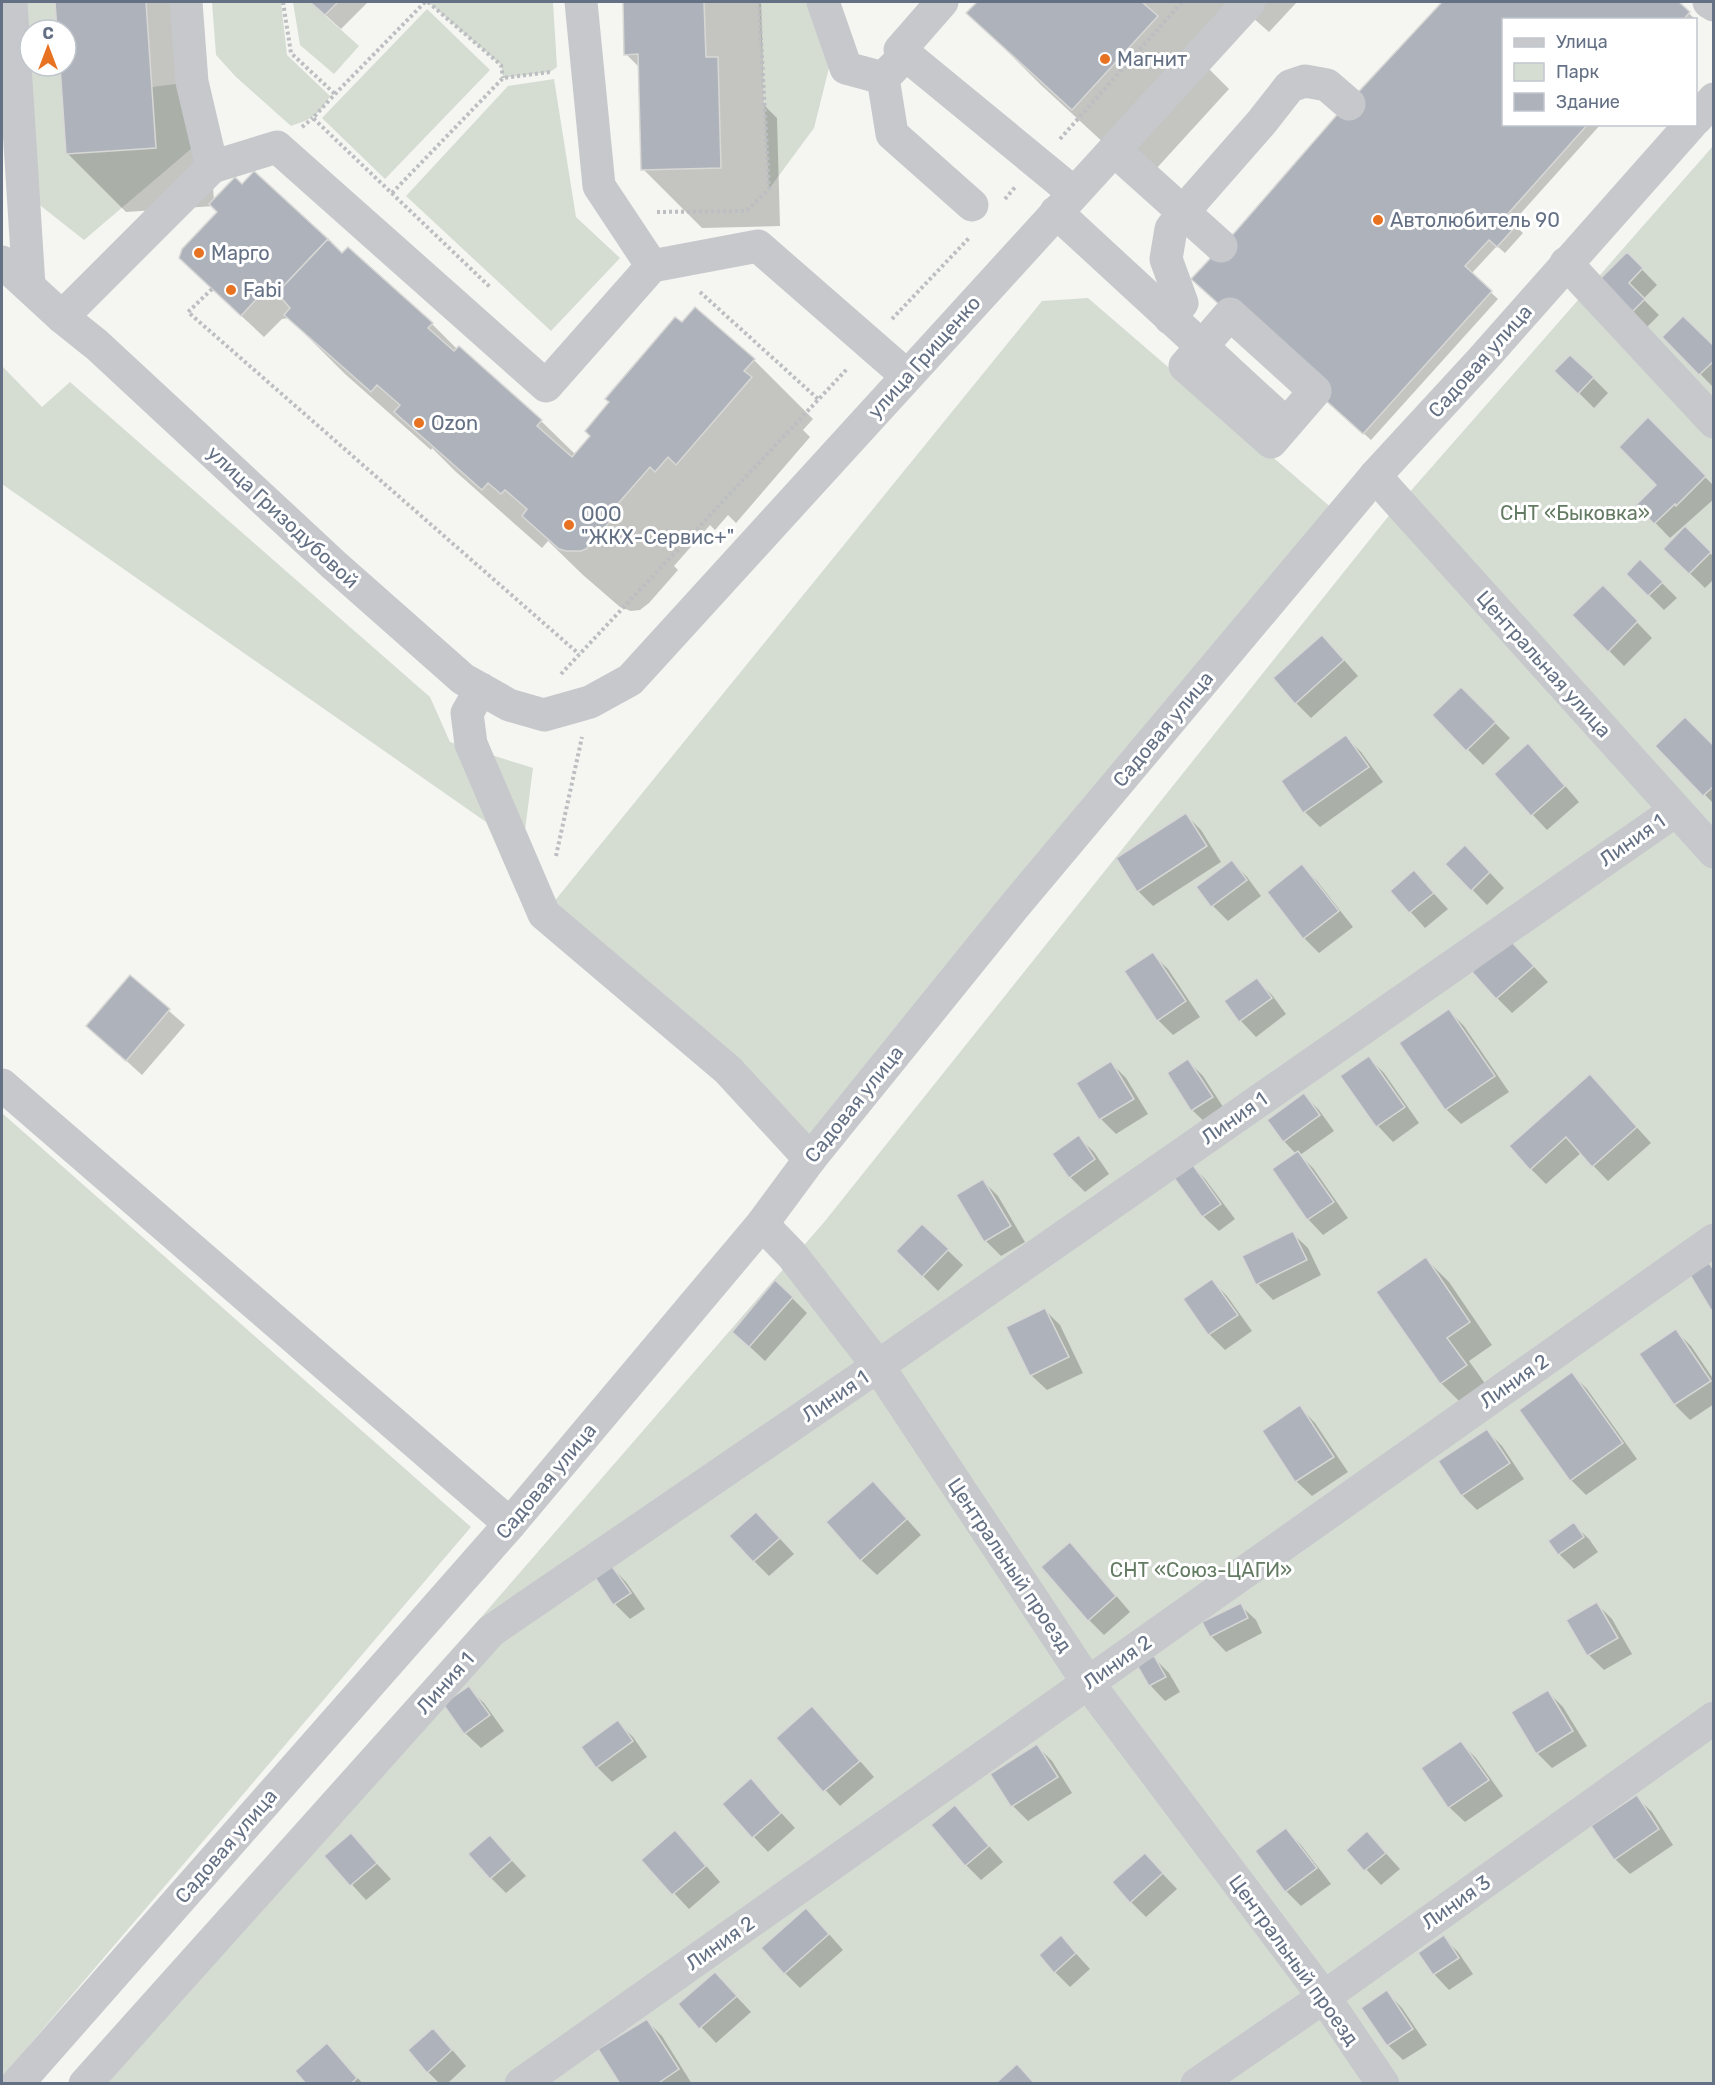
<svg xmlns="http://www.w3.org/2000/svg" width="1715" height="2085" font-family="Rubik,sans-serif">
	<rect width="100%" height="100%" fill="#f5f6f2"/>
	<g fill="#d5ddd3">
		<path d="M11,2H55L57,30H30V66H60L66,154L155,148L152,87L192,82L205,137L84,240L22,191Z"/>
		<path d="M212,2H281L287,55L330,96C319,116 311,119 291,126L236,77L216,55Z"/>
		<path d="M293,2H310L359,46L334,74L300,45Z"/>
		<path d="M428,2H553L557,67L550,72L503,78L501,65Z"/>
		<path d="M759,2H811L829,68L814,128L769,189Z"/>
		<path d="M427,9L490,70L385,179L322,118Z"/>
		<path d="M554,79L576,217L620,258L551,331L406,196L508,86Z"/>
		<path d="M1713,146V2083L76,2084L825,1221L1387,518Z"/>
		<path d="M1088,298L1341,516L820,1146L544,914L1042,301Z"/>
		<path d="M2,366L42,407L70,382L430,697L450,742L533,768L517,893L486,822L2,484Z"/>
		<path d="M2,1113L471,1527L2,2077Z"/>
	</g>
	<g fill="#0003">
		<path d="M57,2H200L214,201L342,256L432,324L457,349L541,421L576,455L754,360L813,419L803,430L810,437L736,523L728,515L715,530L710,525L674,566L678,570L649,603L640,610L631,611L620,607L583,575L548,541L542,548L455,471L432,448L431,450L345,374L289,318L282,319L264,337L204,281L219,212L214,206L126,212L67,153L61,66H66V30H59Z"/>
		<path d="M311,2H368L341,29Z"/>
		<path d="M625,2H761L764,105L777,118L780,226L702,228L643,169L640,68L626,54Z"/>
		<path d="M979,2H1297L1269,32L1235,2L1190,50L1229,89L1145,181L1041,85L969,13Z"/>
		<path d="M1444,2H1677L1696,20H1504V124H1601L1512,223L1523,233L1505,253L1497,246L1471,274L1498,299L1371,440L1200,286L1350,105Z"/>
		<path d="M1627,254L1657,285L1643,299L1659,315L1642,332L1595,286Z"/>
		<path d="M1664,337L1714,348V388Z"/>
		<path d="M1593,378L1608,393L1594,408L1572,386Z"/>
		<path d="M1648,420L1714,486V499L1670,538L1638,505L1658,485Z"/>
		<path d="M1685,529L1714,557V579L1705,588L1665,549Z"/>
		<path d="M1640,561L1677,598L1664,610L1628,574Z"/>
		<path d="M1603,587L1652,638L1624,666L1574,615Z"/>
		<path d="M1337,652L1358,676L1311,718L1296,703Z"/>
		<path d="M1461,689L1510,738L1483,765L1434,715Z"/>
		<path d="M1346,737L1361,752L1383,782L1320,827L1305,812Z"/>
		<path d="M1657,746L1714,747V804Z"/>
		<path d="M1543,760L1579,802L1547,830L1532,814Z"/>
		<path d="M1186,815L1201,830L1221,862L1153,906L1138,891Z"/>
		<path d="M1232,862L1247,877L1261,896L1228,921L1213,906Z"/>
		<path d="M1480,862L1504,888L1487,905L1448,864Z"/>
		<path d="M1302,866L1317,881L1353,927L1319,953L1304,938Z"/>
		<path d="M1414,872L1448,909L1425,928L1392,891Z"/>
		<path d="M1152,954L1168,969L1200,1017L1173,1035L1158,1020Z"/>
		<path d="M1524,956L1548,982L1512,1013L1497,998Z"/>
		<path d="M130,977L185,1025L142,1075L88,1026Z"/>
		<path d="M1257,980L1272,995L1286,1014L1256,1037L1241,1021L1226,1002Z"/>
		<path d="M1449,1011L1464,1026L1509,1092L1461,1124L1446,1109Z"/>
		<path d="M1369,1058L1384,1073L1419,1123L1393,1142L1378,1126L1342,1077Z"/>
		<path d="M1188,1061L1203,1076L1227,1113L1208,1125L1192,1110Z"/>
		<path d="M1111,1063L1126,1078L1148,1114L1116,1134L1101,1119Z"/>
		<path d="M1590,1076L1651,1143L1608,1181L1581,1153L1546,1184L1531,1169Z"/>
		<path d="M1304,1095L1319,1110L1334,1131L1300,1155L1313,1168L1348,1218L1323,1235L1308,1219L1274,1169L1296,1154L1284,1141Z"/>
		<path d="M1078,1137L1094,1152L1109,1174L1085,1192L1070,1177Z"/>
		<path d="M1190,1163L1205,1179L1235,1219L1219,1231L1203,1216L1174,1175Z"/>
		<path d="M983,1181L998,1196L1025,1242L1001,1256L986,1241L958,1195Z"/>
		<path d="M922,1226L963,1265L938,1291L898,1251Z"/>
		<path d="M1292,1233L1308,1248L1321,1275L1273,1300L1258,1284L1244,1257Z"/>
		<path d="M1426,1259L1449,1282L1492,1345L1469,1361L1489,1389L1464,1406L1441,1383Z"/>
		<path d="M1212,1281L1227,1296L1252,1331L1225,1350L1209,1334L1185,1300Z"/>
		<path d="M792,1298L807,1313L765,1361L734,1332Z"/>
		<path d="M1045,1310L1060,1325L1083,1373L1047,1390L1031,1375Z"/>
		<path d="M1676,1331L1691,1346L1714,1380V1404L1690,1420L1675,1405L1641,1355Z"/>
		<path d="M1572,1374L1587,1389L1637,1459L1586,1495L1571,1480Z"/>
		<path d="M1300,1407L1315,1423L1348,1472L1312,1496L1296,1481L1264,1431Z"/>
		<path d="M1487,1431L1502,1446L1524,1479L1477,1510L1462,1495Z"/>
		<path d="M888,1498L921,1535L877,1575L861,1560Z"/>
		<path d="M1573,1524L1589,1539L1598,1552L1574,1569L1559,1554Z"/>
		<path d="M771,1529L794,1554L769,1576L754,1561Z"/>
		<path d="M1085,1559L1130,1612L1104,1635L1089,1620Z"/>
		<path d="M611,1566L626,1582L645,1609L630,1619L615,1604Z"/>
		<path d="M1597,1604L1612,1619L1632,1654L1604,1670L1589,1655Z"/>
		<path d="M1240,1605L1256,1620L1262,1633L1226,1652L1211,1636L1204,1623Z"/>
		<path d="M1154,1658L1169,1673L1180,1692L1165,1701L1150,1685L1139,1666Z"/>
		<path d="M468,1688L484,1703L504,1731L481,1748L465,1733Z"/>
		<path d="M1548,1692L1563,1707L1587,1746L1552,1768L1537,1753Z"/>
		<path d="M617,1722L633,1737L647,1757L612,1782L597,1767Z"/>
		<path d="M827,1723L874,1777L840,1806L778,1738Z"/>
		<path d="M1461,1743L1476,1758L1503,1796L1465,1822L1449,1807Z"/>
		<path d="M1037,1746L1052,1761L1072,1793L1028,1821L1013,1806L992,1775Z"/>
		<path d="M751,1780L795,1828L768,1852L753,1836Z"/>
		<path d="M1636,1797L1652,1812L1673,1845L1630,1874L1615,1859Z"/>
		<path d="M955,1807L1003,1862L981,1880L966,1865Z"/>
		<path d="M1286,1830L1301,1845L1331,1884L1301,1906L1286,1891Z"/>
		<path d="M350,1835L391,1879L366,1900L326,1856Z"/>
		<path d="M490,1837L526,1876L506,1893L491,1878Z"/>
		<path d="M690,1847L720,1882L689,1909L643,1860Z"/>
		<path d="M1382,1849L1400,1869L1381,1885L1348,1850Z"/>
		<path d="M1145,1855L1177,1889L1146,1917L1131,1902Z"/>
		<path d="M821,1925L843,1950L800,1988L785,1973Z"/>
		<path d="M1061,1937L1090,1969L1070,1987L1055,1972Z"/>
		<path d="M1443,1937L1458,1952L1473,1974L1449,1990L1434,1974L1420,1953Z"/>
		<path d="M715,1974L751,2012L716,2043L680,2004Z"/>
		<path d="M1387,1992L1402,2008L1427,2045L1403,2060L1388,2045Z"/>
		<path d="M647,2021L662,2036L692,2084H622Z"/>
		<path d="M327,2045L342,2060L363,2084H308Z"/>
		<path d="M448,2045L466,2066L447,2084H440L428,2072Z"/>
	</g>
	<g fill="#aeb3bb" stroke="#d7d7d5" stroke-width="1.5">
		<path d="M55,2H146L156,148L66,154L60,66H66V30H57Z"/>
		<path d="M310,2H338L325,15Z"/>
		<path d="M623,2H704L706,57H718L721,168L641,170L638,54L624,55Z"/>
		<path d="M977,2H1142L1158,16L1072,110L966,13Z"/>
		<path d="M1442,2H1679L1690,12L1683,20H1504V124H1588L1506,216L1517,225L1497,247L1489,240L1465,266L1492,291L1363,434L1191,279L1236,231L1336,116Z"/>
		<path d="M254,171L328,239L277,293L259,296L241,316L179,258L182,249L217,212L209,204L235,177L242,184Z"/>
		<path d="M328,239L342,253L348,247L433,323L428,328L454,351L459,346L542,420L537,426L572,457L590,436L585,431L609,402L605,399L675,317L682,322L695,307L755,359L744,371L752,377L676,465L668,457L655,472L650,467L616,506L620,510L586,549L581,551H566L559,549L522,516L527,509L505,490L501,494L488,483L482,490L394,412L400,405L377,385L371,392L284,315L290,308L277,293Z"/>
		<path d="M1627,252L1643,268L1629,283L1645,299L1626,318L1593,286Z"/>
		<path d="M1683,316L1714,346V361L1699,375L1662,337Z"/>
		<path d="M1570,355L1594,377L1578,394L1554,371Z"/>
		<path d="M1648,417L1706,476L1676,506L1675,504L1654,524L1636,505L1656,485L1619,447Z"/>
		<path d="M1685,526L1711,552L1689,574L1663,549Z"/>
		<path d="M1640,559L1663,582L1648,596L1626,574Z"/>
		<path d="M1603,585L1638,621L1608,652L1572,615Z"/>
		<path d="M1322,635L1344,660L1295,704L1273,678Z"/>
		<path d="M1461,687L1496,722L1466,751L1432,715Z"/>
		<path d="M1685,717L1714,746V786L1703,796L1655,746Z"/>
		<path d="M1346,735L1369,767L1303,813L1281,781Z"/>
		<path d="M1528,743L1565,786L1531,816L1494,774Z"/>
		<path d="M1186,813L1207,846L1137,892L1116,858Z"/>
		<path d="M1465,845L1490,872L1471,891L1445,864Z"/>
		<path d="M1232,860L1247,880L1211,907L1196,887Z"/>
		<path d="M1302,864L1339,911L1303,939L1267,892Z"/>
		<path d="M1414,870L1434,893L1409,913L1390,891Z"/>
		<path d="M1509,939L1534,966L1496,999L1472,972Z"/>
		<path d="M1153,952L1186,1001L1157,1021L1124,971Z"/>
		<path d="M130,975L170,1009L126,1061L86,1026Z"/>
		<path d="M1257,978L1272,998L1239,1022L1224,1001Z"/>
		<path d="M1449,1009L1495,1076L1445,1110L1399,1043Z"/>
		<path d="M1369,1056L1405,1107L1376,1127L1340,1076Z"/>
		<path d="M1188,1059L1213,1097L1191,1111L1167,1073Z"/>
		<path d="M1111,1061L1134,1099L1099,1120L1076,1083Z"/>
		<path d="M1590,1074L1637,1127L1592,1167L1566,1137L1530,1170L1509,1146Z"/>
		<path d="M1304,1093L1320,1115L1283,1142L1267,1120Z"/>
		<path d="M1079,1135L1095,1159L1069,1178L1052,1154Z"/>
		<path d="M1298,1151L1334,1202L1307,1220L1272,1169Z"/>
		<path d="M1190,1161L1221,1204L1202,1217L1172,1175Z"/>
		<path d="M983,1179L1011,1226L984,1242L956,1195Z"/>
		<path d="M922,1224L949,1249L922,1277L896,1251Z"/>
		<path d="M1293,1231L1307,1260L1256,1285L1242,1256Z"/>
		<path d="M1426,1257L1470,1322L1447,1338L1467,1365L1440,1384L1376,1292Z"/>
		<path d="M1709,1263L1714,1270V1309L1711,1310L1690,1275Z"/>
		<path d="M1212,1279L1238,1315L1208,1335L1183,1299Z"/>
		<path d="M775,1280L793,1297L749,1347L732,1332Z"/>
		<path d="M1045,1308L1069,1357L1030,1376L1006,1327Z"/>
		<path d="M1676,1329L1711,1381L1674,1405L1639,1354Z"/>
		<path d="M1572,1372L1623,1443L1570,1481L1519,1410Z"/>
		<path d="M1300,1405L1334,1457L1295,1482L1262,1431Z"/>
		<path d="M1487,1429L1510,1463L1461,1496L1438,1461Z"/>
		<path d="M873,1481L907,1519L860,1561L826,1522Z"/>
		<path d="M756,1512L780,1538L753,1562L729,1536Z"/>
		<path d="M1574,1522L1584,1537L1558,1555L1548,1541Z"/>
		<path d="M1070,1542L1116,1596L1088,1621L1041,1567Z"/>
		<path d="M611,1565L631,1593L613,1605L594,1576Z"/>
		<path d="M1597,1602L1618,1638L1587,1656L1566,1620Z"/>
		<path d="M1241,1603L1248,1618L1210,1637L1202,1622Z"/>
		<path d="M1154,1656L1166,1677L1149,1686L1137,1665Z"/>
		<path d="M469,1686L490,1715L464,1734L443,1704Z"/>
		<path d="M1548,1690L1573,1731L1536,1754L1511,1712Z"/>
		<path d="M812,1706L860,1761L823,1792L776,1738Z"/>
		<path d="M618,1720L633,1741L596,1768L581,1747Z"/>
		<path d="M1461,1741L1489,1780L1448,1808L1421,1768Z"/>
		<path d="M1037,1744L1058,1777L1011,1807L990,1774Z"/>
		<path d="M751,1778L781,1813L752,1838L722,1804Z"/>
		<path d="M1637,1795L1659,1829L1614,1860L1591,1826Z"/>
		<path d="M955,1805L989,1846L965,1866L931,1825Z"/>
		<path d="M1286,1828L1317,1868L1285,1892L1255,1851Z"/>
		<path d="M675,1830L706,1866L672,1895L641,1860Z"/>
		<path d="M1367,1831L1386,1853L1364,1871L1346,1850Z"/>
		<path d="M351,1833L377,1863L350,1886L324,1856Z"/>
		<path d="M490,1835L512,1860L490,1879L468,1854Z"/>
		<path d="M1145,1853L1163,1873L1130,1903L1112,1882Z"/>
		<path d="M806,1908L829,1934L784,1974L761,1948Z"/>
		<path d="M1061,1935L1076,1953L1054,1973L1039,1955Z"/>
		<path d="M1444,1935L1459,1958L1433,1975L1418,1953Z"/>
		<path d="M715,1972L737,1996L699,2029L678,2004Z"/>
		<path d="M1387,1990L1413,2029L1387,2046L1361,2008Z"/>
		<path d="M647,2019L679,2069L657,2084H620L598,2049Z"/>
		<path d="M433,2028L452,2050L427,2073L408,2050Z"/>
		<path d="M327,2043L357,2078L351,2084H306L295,2071Z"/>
		<path d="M1017,2064L1035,2084H995Z"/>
	</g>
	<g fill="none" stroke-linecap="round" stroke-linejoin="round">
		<g stroke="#bdbec1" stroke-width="4" stroke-dasharray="3 3" stroke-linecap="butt">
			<path d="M283,2L291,53L335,94"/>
			<path d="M425,2L335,94L313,118L491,288"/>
			<path d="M428,2L501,65L503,78"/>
			<path d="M302,127L313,118"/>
			<path d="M1060,139L1182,2"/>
			<path d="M392,193L503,78L550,72"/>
			<path d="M1005,199L1016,186"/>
			<path d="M657,212L746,211L769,189L759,2"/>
			<path d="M212,289L188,312L579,654"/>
			<path d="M700,292L818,399"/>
			<path d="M892,319L970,237"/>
			<path d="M561,674L847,369"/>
			<path d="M556,856L582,737"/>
		</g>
		<g stroke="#c6c8cc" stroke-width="33">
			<path d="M11,2L29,286"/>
			<path d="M581,2L599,186L652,266"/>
			<path d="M823,2L846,68L883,78L898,63"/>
			<path d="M942,2L900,50L1074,193"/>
			<path d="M1709,2L1714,5"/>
			<path d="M883,78L892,134L972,205"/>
			<path d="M1696,119L1714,99"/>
			<path d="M1114,150L1221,246"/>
			<path d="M212,167L277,147L546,386L652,266L758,246L907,376"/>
			<path d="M1056,212L1286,424"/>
			<path d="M2,262L62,317L97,345L334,565L463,679L509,705L544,715L590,702L630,680L1249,2"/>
			<path d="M1566,263L1714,422"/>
			<path d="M1230,314L1315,391L1271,442L1185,366Z"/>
			<path d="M62,317L212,167L192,82L186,2"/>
			<path d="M1170,318L1182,303L1166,259L1171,229L1196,197L1261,123L1290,86L1305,81L1327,85L1349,104"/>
			<path d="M1375,476L1714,852"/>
			<path d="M481,689L467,713L471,744L544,914L728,1070L810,1159"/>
			<path d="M2,1085L510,1524"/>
			<path d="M762,1224L792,1255L878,1366L1088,1683L1324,1997L1383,2084"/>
			<path d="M17,2084L510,1524L762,1224L810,1159L1012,909L1375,476L1481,361L1691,124"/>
			<path d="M85,2084L491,1631L878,1366L1675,811"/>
			<path d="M521,2084L1714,1240"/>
			<path d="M1197,2084L1324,1997L1714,1718"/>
		</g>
	</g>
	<g fill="#e77221" stroke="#fff" stroke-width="2">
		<circle cx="1105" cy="59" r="6"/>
		<circle cx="1378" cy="220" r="6"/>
		<circle cx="199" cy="253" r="6"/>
		<circle cx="231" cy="290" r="6"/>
		<circle cx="419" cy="423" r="6"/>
		<circle cx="569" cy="525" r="6"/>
	</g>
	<g text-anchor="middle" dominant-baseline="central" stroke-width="6" stroke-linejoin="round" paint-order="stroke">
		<g font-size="20" fill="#647084" stroke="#fff" text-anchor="start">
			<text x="1117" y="59">Магнит</text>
			<text x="1390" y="220">Автолюбитель 90</text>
			<text x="211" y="253">Марго</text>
			<text x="243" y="290">Fabi</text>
			<text x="431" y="423">Ozon</text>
			<text x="581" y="514">ООО<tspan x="581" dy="23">"ЖКХ-Сервис+"</tspan></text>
		</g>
		<g font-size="20" fill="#647084" stroke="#fff">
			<text transform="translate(924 357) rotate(-48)">улица Грищенко</text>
			<text transform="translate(1480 361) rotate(-48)">Садовая улица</text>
			<text transform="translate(283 517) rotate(43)">улица Гризодубовой</text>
			<text transform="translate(1544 664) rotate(48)">Центральная улица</text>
			<text transform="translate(1163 729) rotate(-50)">Садовая улица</text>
			<text transform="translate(1632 840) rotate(-35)">Линия 1</text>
			<text transform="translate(854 1104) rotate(-51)">Садовая улица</text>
			<text transform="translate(1234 1118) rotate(-35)">Линия 1</text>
			<text transform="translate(1514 1381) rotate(-35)">Линия 2</text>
			<text transform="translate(835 1396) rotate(-34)">Линия 1</text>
			<text transform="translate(546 1481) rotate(-50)">Садовая улица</text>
			<text transform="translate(1010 1565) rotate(56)">Центральный проезд</text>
			<text transform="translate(1117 1662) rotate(-35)">Линия 2</text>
			<text transform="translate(445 1683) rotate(-48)">Линия 1</text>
			<text transform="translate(226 1846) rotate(-49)">Садовая улица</text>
			<text transform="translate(1456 1902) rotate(-35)">Линия 3</text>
			<text transform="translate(720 1943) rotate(-35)">Линия 2</text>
			<text transform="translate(1294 1960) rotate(54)">Центральный проезд</text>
		</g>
		<g font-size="20" fill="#647b63" stroke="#fff">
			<text x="1575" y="513">СНТ «Быковка»</text>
			<text x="1201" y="1570">СНТ «Союз-ЦАГИ»</text>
		</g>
	</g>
	<rect width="1715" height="2085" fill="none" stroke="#647084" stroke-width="6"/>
	<rect x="1502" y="18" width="195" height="108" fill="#ffffff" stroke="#c1c6ce" stroke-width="1.5"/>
	<rect x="1514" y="38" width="30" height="9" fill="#c6c8cc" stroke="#c1c6ce" stroke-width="1.5"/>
	<text x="1556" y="48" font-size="18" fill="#647084">Улица</text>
	<rect x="1514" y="63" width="30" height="18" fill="#d5ddd3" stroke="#c1c6ce" stroke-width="1.5"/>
	<text x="1556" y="78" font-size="18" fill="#647084">Парк</text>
	<rect x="1514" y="93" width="30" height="18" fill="#aeb3bb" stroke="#c1c6ce" stroke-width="1.5"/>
	<text x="1556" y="108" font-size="18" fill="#647084">Здание</text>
	<g transform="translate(48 48)"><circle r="28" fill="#ffffff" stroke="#c1c6ce" stroke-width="1.5"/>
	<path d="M0-4.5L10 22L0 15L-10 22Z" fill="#e77221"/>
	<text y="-9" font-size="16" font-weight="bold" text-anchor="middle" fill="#647084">С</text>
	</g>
</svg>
